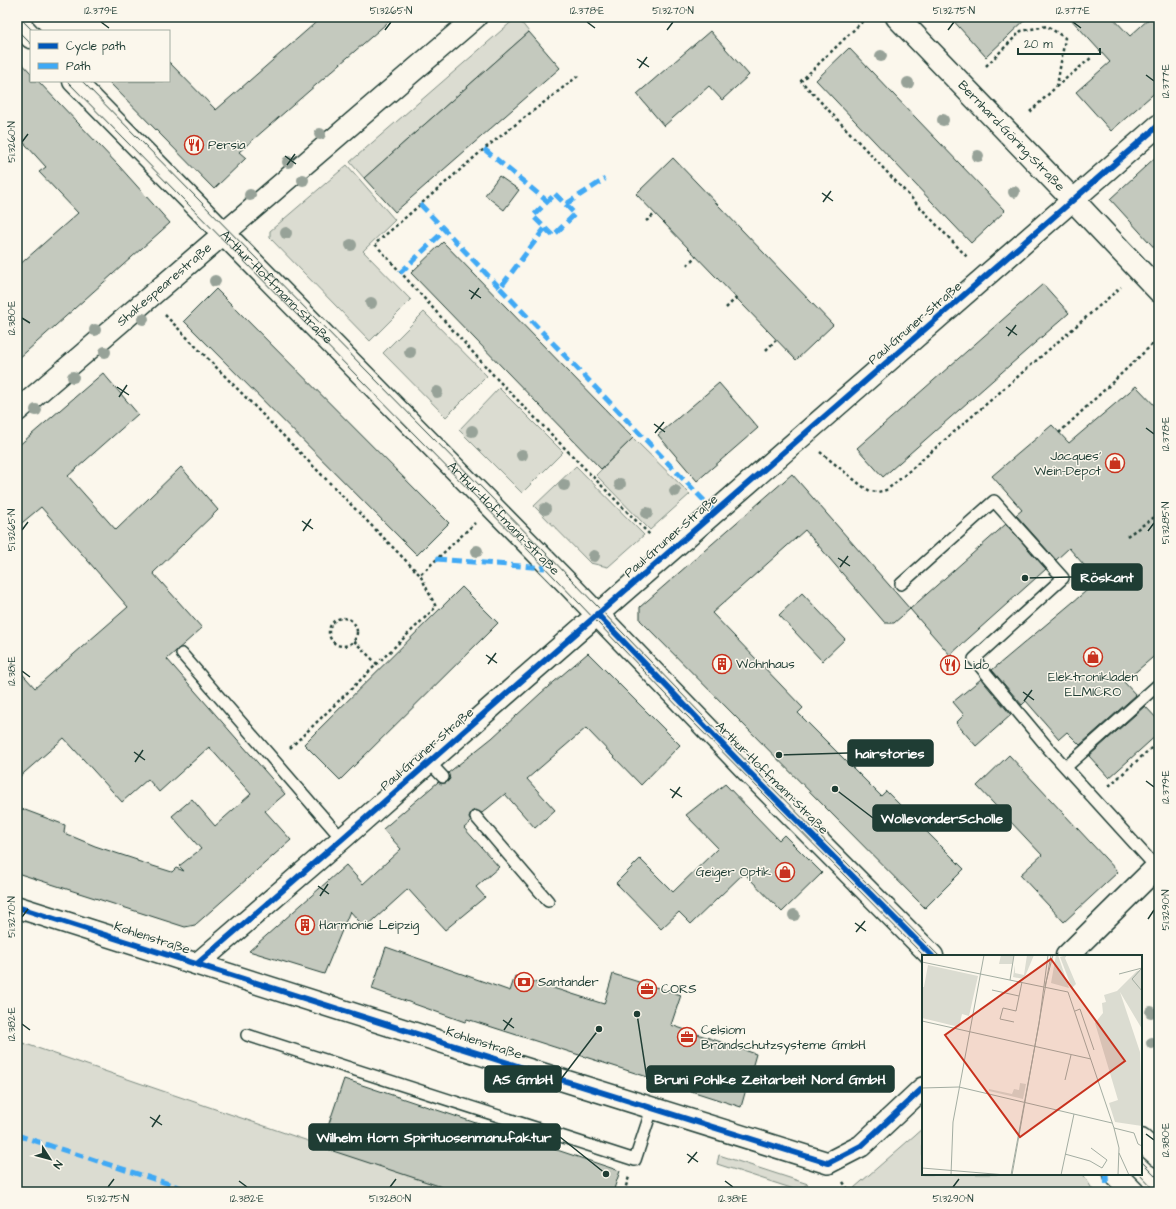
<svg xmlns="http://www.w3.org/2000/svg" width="1176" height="1209" font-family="'Architects Daughter',sans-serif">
	<rect width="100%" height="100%" fill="#fbf7ec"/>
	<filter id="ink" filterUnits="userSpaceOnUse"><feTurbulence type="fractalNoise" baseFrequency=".025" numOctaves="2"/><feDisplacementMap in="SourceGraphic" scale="8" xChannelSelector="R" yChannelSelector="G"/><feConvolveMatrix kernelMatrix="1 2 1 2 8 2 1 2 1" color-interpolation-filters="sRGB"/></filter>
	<g filter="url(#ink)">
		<g fill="#dbdcd1" stroke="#7d8c82">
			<path d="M517,17L529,32L364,178L350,162Z"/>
			<path d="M347,165L395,220L363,251L411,300L370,341L270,238V231Z"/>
			<path d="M424,312L487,376L446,417L383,353Z"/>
			<path d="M499,388L563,452L522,493L459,430Z"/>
			<path d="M633,438L690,494L650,530L596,475Z"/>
			<path d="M576,466L644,535L608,567L590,563L534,506Z"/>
			<path d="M17,1041L448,1189L449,1192H17Z"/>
			<path d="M923,1128V1174H1083L1094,1192H865L854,1188Z"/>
			<path d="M719,1155L808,1184L797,1190L717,1164Z"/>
		</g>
		<g fill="#c4c9be" stroke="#1f3d34">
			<path d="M322,17H394L239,152L246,158L214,189L108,81H169V62L216,110Z"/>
			<path d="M950,17H1028L986,57Z"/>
			<path d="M1069,17H1112L1130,36L1151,17H1159V89L1111,131L1076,92L1110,62Z"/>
			<path d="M710,31L749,75L722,100L709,86L664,126L637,94Z"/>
			<path d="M529,32L560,68L395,212L364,178Z"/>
			<path d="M849,48L1005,211L971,243L816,80Z"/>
			<path d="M17,58L31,73V81H38L119,166L170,223L17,360V267L78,213L39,172L46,167L17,135Z"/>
			<path d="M1159,154V253L1110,199Z"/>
			<path d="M673,158L833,325L796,360L636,194Z"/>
			<path d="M499,176L519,190L504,210L485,195Z"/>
			<path d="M443,242L633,438L601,469L411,273Z"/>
			<path d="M1043,284L1069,313L883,477L857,448Z"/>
			<path d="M216,289L449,523L417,555L184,321Z"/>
			<path d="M103,373L138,414L68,476L116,530L181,467L218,510L153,573L202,628L167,659L285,794L265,811L291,840L195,925L185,927L17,873V807L65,825L64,833L95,846L137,860V861L172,872L176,868L184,871L179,866L201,849L172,816L192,799L215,826L251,794L209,747L159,792L148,779L122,802L64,738L17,779V668L35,688L128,607L41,507L17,527V447Z"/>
			<path d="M719,383L758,428L697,481L658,435Z"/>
			<path d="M1136,386L1159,410V652L1124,682L1136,695L1080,745L1067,732L1059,739L1026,701L1022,705L992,670L1098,581L1069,548L1056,560L1016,515L1022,510L992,476L1052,425L1069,443Z"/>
			<path d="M792,474L910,609L1006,524L1046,569L950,655L910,609L894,623H885L805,530L712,613L803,708L798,713L881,796L886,791L964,869L925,908L640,620V607Z"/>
			<path d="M462,587L498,623L340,780L304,744Z"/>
			<path d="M802,593L845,639L822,661L779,615Z"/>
			<path d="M588,653L680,745L641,785L586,728L527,779L555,810L535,828L505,794L482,813L475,810L471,812L469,818L471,822L464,828L499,867L476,887L485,897L445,930L408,889L365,928L350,911L324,974L249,951L346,865L363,884L401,849L383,829L438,782L441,784L447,782L450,779L448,773L492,738L541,693Z"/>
			<path d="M981,679L1011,715L976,746L956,723L964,715L953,702Z"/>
			<path d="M1145,706L1159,721V733L1109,778L1089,756Z"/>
			<path d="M1009,755L1118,872L1064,922L1020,875L1042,855L977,786Z"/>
			<path d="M725,784L779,840L784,835L822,873L782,912L744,873L691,924L679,912L661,929L616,883L640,859L673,892L718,848L686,815Z"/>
			<path d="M386,947L510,991L515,976L604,1004L613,974L681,995L671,1025L756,1054L741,1107L467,1019L465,1022L372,989Z"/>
			<path d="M344,1079L620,1171L613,1192H457L321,1147Z"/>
		</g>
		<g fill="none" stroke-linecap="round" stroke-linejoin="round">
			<g stroke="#1f3d34" stroke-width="14">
				<g id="lane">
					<path d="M901,584L994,501L1063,578L974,659L1048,748L1156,867"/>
					<path d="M182,654L342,839"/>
					<path d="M429,762L443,777"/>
					<path d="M1066,767L1159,684"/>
					<path d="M476,817L548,901"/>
					<path d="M247,1035L635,1160L652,1109"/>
				</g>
			</g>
			<g stroke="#1f3d34" stroke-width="24">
				<g id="street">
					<path id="s1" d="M17,411L476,17"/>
					<path d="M17,907C287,992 557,1080 828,1163L861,1146L923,1088"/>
					<path d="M197,964L342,839L504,696L1159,125"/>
				</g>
			</g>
			<g stroke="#1f3d34" stroke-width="25">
				<g id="secondary">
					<path id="s2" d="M897,17L1073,200L1159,291"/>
					<path d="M17,22L31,37"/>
					<path id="s3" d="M74,81L566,582L748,771L932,956"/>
					<path d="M1067,956L1159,865"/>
					<path d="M1141,1140L1159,1156"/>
					<path d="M1115,1174L1133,1192"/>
				</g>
			</g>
			<g stroke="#1f3d34" stroke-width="2.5" stroke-dasharray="3 3" stroke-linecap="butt">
				<path d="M867,17L801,81L968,258"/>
				<path d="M986,66L1021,31L1047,26L1065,38L1057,86"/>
				<path d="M578,76L484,149L375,244L497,379L650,535"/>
				<path d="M1030,112L1057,86L1091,58"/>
				<path d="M646,221L655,214"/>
				<path d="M687,265L696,256"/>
				<path d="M726,308L736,298"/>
				<path d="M165,315L420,575L475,523"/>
				<path d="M766,350L776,340"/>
				<path d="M1059,433L1159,338"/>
				<path d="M820,452L862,486L870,491L878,492L886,490L893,485L1121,287"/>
				<path d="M1127,536L1159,514"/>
				<circle cx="343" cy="632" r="14"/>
				<path d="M354,641L377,664"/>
				<path d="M290,748L436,607L420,575"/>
				<path d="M1109,786L1159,741"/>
				<path d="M843,1182L850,1192"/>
				<path d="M624,1192L629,1177"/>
			</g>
			<use href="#lane" stroke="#fbf7ec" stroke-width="11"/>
			<use href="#street" stroke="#fbf7ec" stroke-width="21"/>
			<use href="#secondary" stroke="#fbf7ec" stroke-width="22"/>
			<g stroke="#1f3d34" stroke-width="1">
				<path d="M19,17L33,31"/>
				<path d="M17,30L31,44"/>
				<path d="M67,81L533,555L687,716L924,956"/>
				<path d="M82,81L544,551L758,773L939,956"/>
				<path d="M1141,1161L1159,1179"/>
				<path d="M1139,1174L1156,1192"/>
			</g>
			<g stroke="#3fa9f5" stroke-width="5" stroke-dasharray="10 5" stroke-linecap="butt">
				<path d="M484,149L547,201"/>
				<path d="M555,194L575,214L553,236L533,216Z"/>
				<path d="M420,204L500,288L545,228"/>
				<path d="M566,204L605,179"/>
				<path d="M400,273L445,230"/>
				<path d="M500,288L715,512"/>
				<path d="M436,559L545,568"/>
				<path d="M17,1135L194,1192"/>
				<path d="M1106,1174L1107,1192"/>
			</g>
			<g stroke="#fbf7ec" stroke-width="8">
				<g id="cycleway">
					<path d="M597,614L748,771L932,956"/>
					<path d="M17,907C287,992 557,1080 828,1163L861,1146L923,1088"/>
					<path d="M197,964L342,839L504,696L1159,125"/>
				</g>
			</g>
			<use href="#cycleway" stroke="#0057b8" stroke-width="6"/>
		</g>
		<g fill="#97a298">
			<circle cx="881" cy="56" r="6"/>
			<circle cx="908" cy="83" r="6"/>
			<circle cx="943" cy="120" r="6"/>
			<circle cx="320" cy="134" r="6"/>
			<circle cx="978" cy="156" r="6"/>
			<circle cx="288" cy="162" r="6"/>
			<circle cx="303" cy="180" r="6"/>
			<circle cx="1014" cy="192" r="6"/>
			<circle cx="250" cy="195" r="6"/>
			<circle cx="286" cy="233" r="6"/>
			<circle cx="351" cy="245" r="6"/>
			<circle cx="215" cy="281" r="6"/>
			<circle cx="371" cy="303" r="6"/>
			<circle cx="143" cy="319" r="6"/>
			<circle cx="95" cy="330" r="6"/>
			<circle cx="105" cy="352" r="6"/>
			<circle cx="410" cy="352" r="6"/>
			<circle cx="73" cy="377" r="6"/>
			<circle cx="437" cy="392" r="6"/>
			<circle cx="36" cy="410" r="6"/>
			<circle cx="472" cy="431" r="6"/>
			<circle cx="522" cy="455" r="6"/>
			<circle cx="620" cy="484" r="6"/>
			<circle cx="564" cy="485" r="6"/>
			<circle cx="675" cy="491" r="6"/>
			<circle cx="545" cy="509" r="6"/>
			<circle cx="647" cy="513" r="6"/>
			<circle cx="477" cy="551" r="6"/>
			<circle cx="594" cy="556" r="6"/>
			<circle cx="794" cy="915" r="6"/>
			<circle cx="1151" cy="1012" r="6"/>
			<circle cx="1152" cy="1043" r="6"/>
		</g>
	</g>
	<path fill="none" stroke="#1f3d34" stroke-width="1.5" d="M101,22L109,28M587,22L595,28M1073,22L1081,28M385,30L391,22M667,30L673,22M948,30L954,22M637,59L649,67M639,68L647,57M1146,75L1154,81M22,142L28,134M285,156L296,164M287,165L295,154M822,193L833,201M823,202L831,191M469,290L481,298M471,299L479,288M22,318L30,323M1006,327L1017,335M1008,336L1016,325M117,387L129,395M119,397L127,385M654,424L665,432M1146,428L1154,434M655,433L664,422M302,521L313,529M22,530L28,522M303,531L311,519M1148,531L1154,523M838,558L850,566M840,567L848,556M486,655L497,663M488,664L496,653M22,671L30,677M1023,692L1034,700M1024,701L1032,690M134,752L145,760M135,762L143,750M1146,781L1154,787M670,789L682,797M672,798L680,787M318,886L329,894M320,896L328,884M22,917L28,909M1148,919L1154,910M855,923L866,931M856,932L865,921M503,1020L514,1028M22,1024L30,1030M504,1030L512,1018M150,1117L162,1125M152,1127L160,1115M1146,1134L1154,1140M687,1154L698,1162M688,1163L697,1152M239,1181L247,1187M725,1181L733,1187M108,1187L114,1179M390,1187L396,1179M953,1187L959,1179"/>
	<defs>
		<g id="restaurant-ring" transform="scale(1)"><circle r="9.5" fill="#fbf7ec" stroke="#c8321e" stroke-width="1.5"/><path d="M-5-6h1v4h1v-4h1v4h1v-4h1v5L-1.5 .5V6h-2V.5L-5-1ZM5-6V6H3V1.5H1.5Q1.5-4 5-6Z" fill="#c8321e"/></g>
		<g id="shop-ring" transform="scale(1)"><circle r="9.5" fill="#fbf7ec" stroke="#c8321e" stroke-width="1.5"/><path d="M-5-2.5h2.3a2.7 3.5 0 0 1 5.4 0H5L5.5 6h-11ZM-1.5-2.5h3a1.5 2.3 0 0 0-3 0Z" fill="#c8321e"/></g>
		<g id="building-ring" transform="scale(1)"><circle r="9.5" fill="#fbf7ec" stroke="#c8321e" stroke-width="1.5"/><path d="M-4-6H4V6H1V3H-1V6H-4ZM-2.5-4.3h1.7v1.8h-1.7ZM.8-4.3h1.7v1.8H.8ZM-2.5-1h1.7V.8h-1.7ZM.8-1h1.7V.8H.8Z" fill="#c8321e"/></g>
		<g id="bank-ring" transform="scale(1)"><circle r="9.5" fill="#fbf7ec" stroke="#c8321e" stroke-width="1.5"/><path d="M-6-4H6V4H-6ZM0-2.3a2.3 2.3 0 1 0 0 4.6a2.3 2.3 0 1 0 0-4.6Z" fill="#c8321e"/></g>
		<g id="office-ring" transform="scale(1)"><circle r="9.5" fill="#fbf7ec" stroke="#c8321e" stroke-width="1.5"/><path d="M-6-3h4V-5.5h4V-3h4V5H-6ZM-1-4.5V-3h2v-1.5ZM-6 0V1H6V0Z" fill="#c8321e"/></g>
	</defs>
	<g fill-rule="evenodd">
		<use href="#restaurant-ring" x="194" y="145"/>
		<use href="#shop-ring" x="1115" y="463"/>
		<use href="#shop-ring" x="1093" y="657"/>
		<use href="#building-ring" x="722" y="664"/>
		<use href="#restaurant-ring" x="950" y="665"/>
		<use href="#shop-ring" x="785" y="872"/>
		<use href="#building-ring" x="305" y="925"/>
		<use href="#bank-ring" x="524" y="982"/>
		<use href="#office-ring" x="647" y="989"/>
		<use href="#office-ring" x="687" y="1037"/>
	</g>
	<g text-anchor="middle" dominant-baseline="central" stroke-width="3" stroke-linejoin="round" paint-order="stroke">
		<g font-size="13" fill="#1f3d34" stroke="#fbf7ec">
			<text stroke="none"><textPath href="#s2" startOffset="165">Bernhard-Göring-Straße</textPath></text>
			<text stroke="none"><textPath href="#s1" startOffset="194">Shakespearestraße</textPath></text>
			<text stroke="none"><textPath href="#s3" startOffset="289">Arthur-Hoffmann-Straße</textPath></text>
			<text transform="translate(915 323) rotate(-41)">Paul-Gruner-Straße</text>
			<text stroke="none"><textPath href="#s3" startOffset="613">Arthur-Hoffmann-Straße</textPath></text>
			<text transform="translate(671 536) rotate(-41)">Paul-Gruner-Straße</text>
			<text transform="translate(427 749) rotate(-41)">Paul-Gruner-Straße</text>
			<text transform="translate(772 778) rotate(45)">Arthur-Hoffmann-Straße</text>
			<text transform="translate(152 938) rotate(18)">Kohlenstraße</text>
			<text transform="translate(484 1043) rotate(18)">Kohlenstraße</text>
		</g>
		<g font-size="13" fill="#1f3d34" stroke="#fbf7ec" text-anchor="start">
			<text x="208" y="145">Persia</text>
			<text x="1101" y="456" text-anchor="end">Jacques'<tspan x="1101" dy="15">Wein-Depot</tspan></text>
			<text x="736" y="664">Wohnhaus</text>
			<text x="964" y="665">Lido</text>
			<text x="1093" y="677" text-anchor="middle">Elektronikladen<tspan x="1093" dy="15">ELMICRO</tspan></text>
			<text x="771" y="872" text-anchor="end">Geiger Optik</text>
			<text x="319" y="925">Harmonie Leipzig</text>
			<text x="538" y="982">Santander</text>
			<text x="661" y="989">CORS</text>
			<text x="701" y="1030">Celsiom<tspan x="701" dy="15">Brandschutzsysteme GmbH</tspan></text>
		</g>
	</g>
	<g transform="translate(922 955)">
		<rect width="220" height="220" fill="#fbf7ec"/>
		<path d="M79,0H92L90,9H77ZM105,0H112L102,24L91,22L93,10V18L102,20ZM134,0H136L147,33L129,28ZM145,0L143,3L154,29L150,33L138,2ZM6,10L56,21L47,61L40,59L37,72L0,63V32H2ZM220,15V74L198,37L218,97L220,171L193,167L187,148L196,145L173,68L181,58L180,48L184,47L182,40L195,36L215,16ZM98,128L104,129L101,144L67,136V134L90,139L92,134L97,135Z" fill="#dbdcd1"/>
		<path fill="none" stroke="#a3ada2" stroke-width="1" d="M0,7L146,37L192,173L197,193L196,220M220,13L210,24L220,36M197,19L220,13M88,25L92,0M123,31L131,0M70,35L97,41M153,56L158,54L172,95M0,66L169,104M92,67L78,64L81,53L94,56L100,27M143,125L149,100M0,133L37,132L190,168M192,173L212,178L216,189L220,191M197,198L207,220M143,199L168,206L180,213L185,205L169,193M0,213L84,220M29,220L31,167L62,0M89,220L117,69L126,0M90,220L129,0M139,220L152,159"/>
		<path fill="#c8321e" fill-opacity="0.15" stroke="#c8321e" stroke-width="2" d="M129,4L203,106L98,182L23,80Z"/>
		<rect width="220" height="220" fill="none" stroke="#1f3d34" stroke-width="2"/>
	</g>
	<path fill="none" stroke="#1f3d34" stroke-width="1.5" d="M1025 578L1072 577M779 755L848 753M835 789L873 818M637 1014L647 1079M599 1029L561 1079M606 1174L560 1137"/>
	<g fill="#1f3d34" stroke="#fbf7ec" stroke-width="1.5">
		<circle cx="1025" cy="578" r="4"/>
		<circle cx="779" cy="755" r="4"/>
		<circle cx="835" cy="789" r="4"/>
		<circle cx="637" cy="1014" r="4"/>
		<circle cx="599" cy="1029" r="4"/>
		<circle cx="606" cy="1174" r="4"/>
	</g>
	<g fill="#1f3d34" stroke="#1f3d34" stroke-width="1.5">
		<rect x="1072" y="564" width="70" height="26" rx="4"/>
		<rect x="848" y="740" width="85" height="26" rx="4"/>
		<rect x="873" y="805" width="138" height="26" rx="4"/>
		<rect x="647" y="1066" width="247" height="26" rx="4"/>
		<rect x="485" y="1066" width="76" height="26" rx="4"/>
		<rect x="309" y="1124" width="251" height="26" rx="4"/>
	</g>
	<g font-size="14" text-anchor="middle" font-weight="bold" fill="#fff">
		<text x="1107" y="582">Röskant</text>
		<text x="890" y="758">hairstories</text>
		<text x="942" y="823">WollevonderScholle</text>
		<text x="770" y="1084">Bruni Pohlke Zeitarbeit Nord GmbH</text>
		<text x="523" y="1084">AS GmbH</text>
		<text x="434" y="1142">Wilhelm Horn Spirituosenmanufaktur</text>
	</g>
	<rect width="1176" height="1209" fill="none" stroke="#fbf7ec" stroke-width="44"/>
	<rect x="30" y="30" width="140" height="52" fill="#fbf7ec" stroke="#a3ada2"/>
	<rect x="38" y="43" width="20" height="6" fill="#0057b8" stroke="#a3ada2"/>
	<text x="66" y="50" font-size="12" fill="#1f3d34">Cycle path</text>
	<rect x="38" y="63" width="20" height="6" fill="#3fa9f5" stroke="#a3ada2"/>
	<text x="66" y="70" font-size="12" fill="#1f3d34">Path</text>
	<g transform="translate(50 1159) rotate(126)" stroke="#fbf7ec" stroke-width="3" paint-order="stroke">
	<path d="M0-3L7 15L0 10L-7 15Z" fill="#1f3d34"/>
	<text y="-6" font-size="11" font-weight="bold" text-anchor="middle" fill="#1f3d34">N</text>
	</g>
	<path d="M1018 48v6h82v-6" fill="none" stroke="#1f3d34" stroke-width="2"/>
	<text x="1024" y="48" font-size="12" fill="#1f3d34" stroke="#fbf7ec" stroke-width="3" paint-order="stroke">20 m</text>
	<rect x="22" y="22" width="1132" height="1165" fill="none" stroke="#1f3d34" stroke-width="1.5"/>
	<g font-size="10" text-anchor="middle" fill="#1f3d34">
		<text x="101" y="14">12.379°E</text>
		<text x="391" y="14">51.3265°N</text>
		<text x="587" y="14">12.378°E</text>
		<text x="673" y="14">51.3270°N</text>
		<text x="954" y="14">51.3275°N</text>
		<text x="1073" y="14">12.377°E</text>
		<text transform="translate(1165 81) rotate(-90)" y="4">12.377°E</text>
		<text transform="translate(11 142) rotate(-90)" y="4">51.3260°N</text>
		<text transform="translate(11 318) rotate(-90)" y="4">12.380°E</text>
		<text transform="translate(1165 434) rotate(-90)" y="4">12.378°E</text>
		<text transform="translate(1165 523) rotate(-90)" y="4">51.3285°N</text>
		<text transform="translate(11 530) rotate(-90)" y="4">51.3265°N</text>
		<text transform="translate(11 671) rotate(-90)" y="4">12.381°E</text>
		<text transform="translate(1165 787) rotate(-90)" y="4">12.379°E</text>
		<text transform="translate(1165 910) rotate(-90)" y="4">51.3290°N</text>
		<text transform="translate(11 917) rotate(-90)" y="4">51.3270°N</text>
		<text transform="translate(11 1024) rotate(-90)" y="4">12.382°E</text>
		<text transform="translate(1165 1140) rotate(-90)" y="4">12.380°E</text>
		<text x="108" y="1202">51.3275°N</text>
		<text x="247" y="1202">12.382°E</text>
		<text x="390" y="1202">51.3280°N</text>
		<text x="733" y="1202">12.381°E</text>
		<text x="953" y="1202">51.3290°N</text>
	</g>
</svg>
